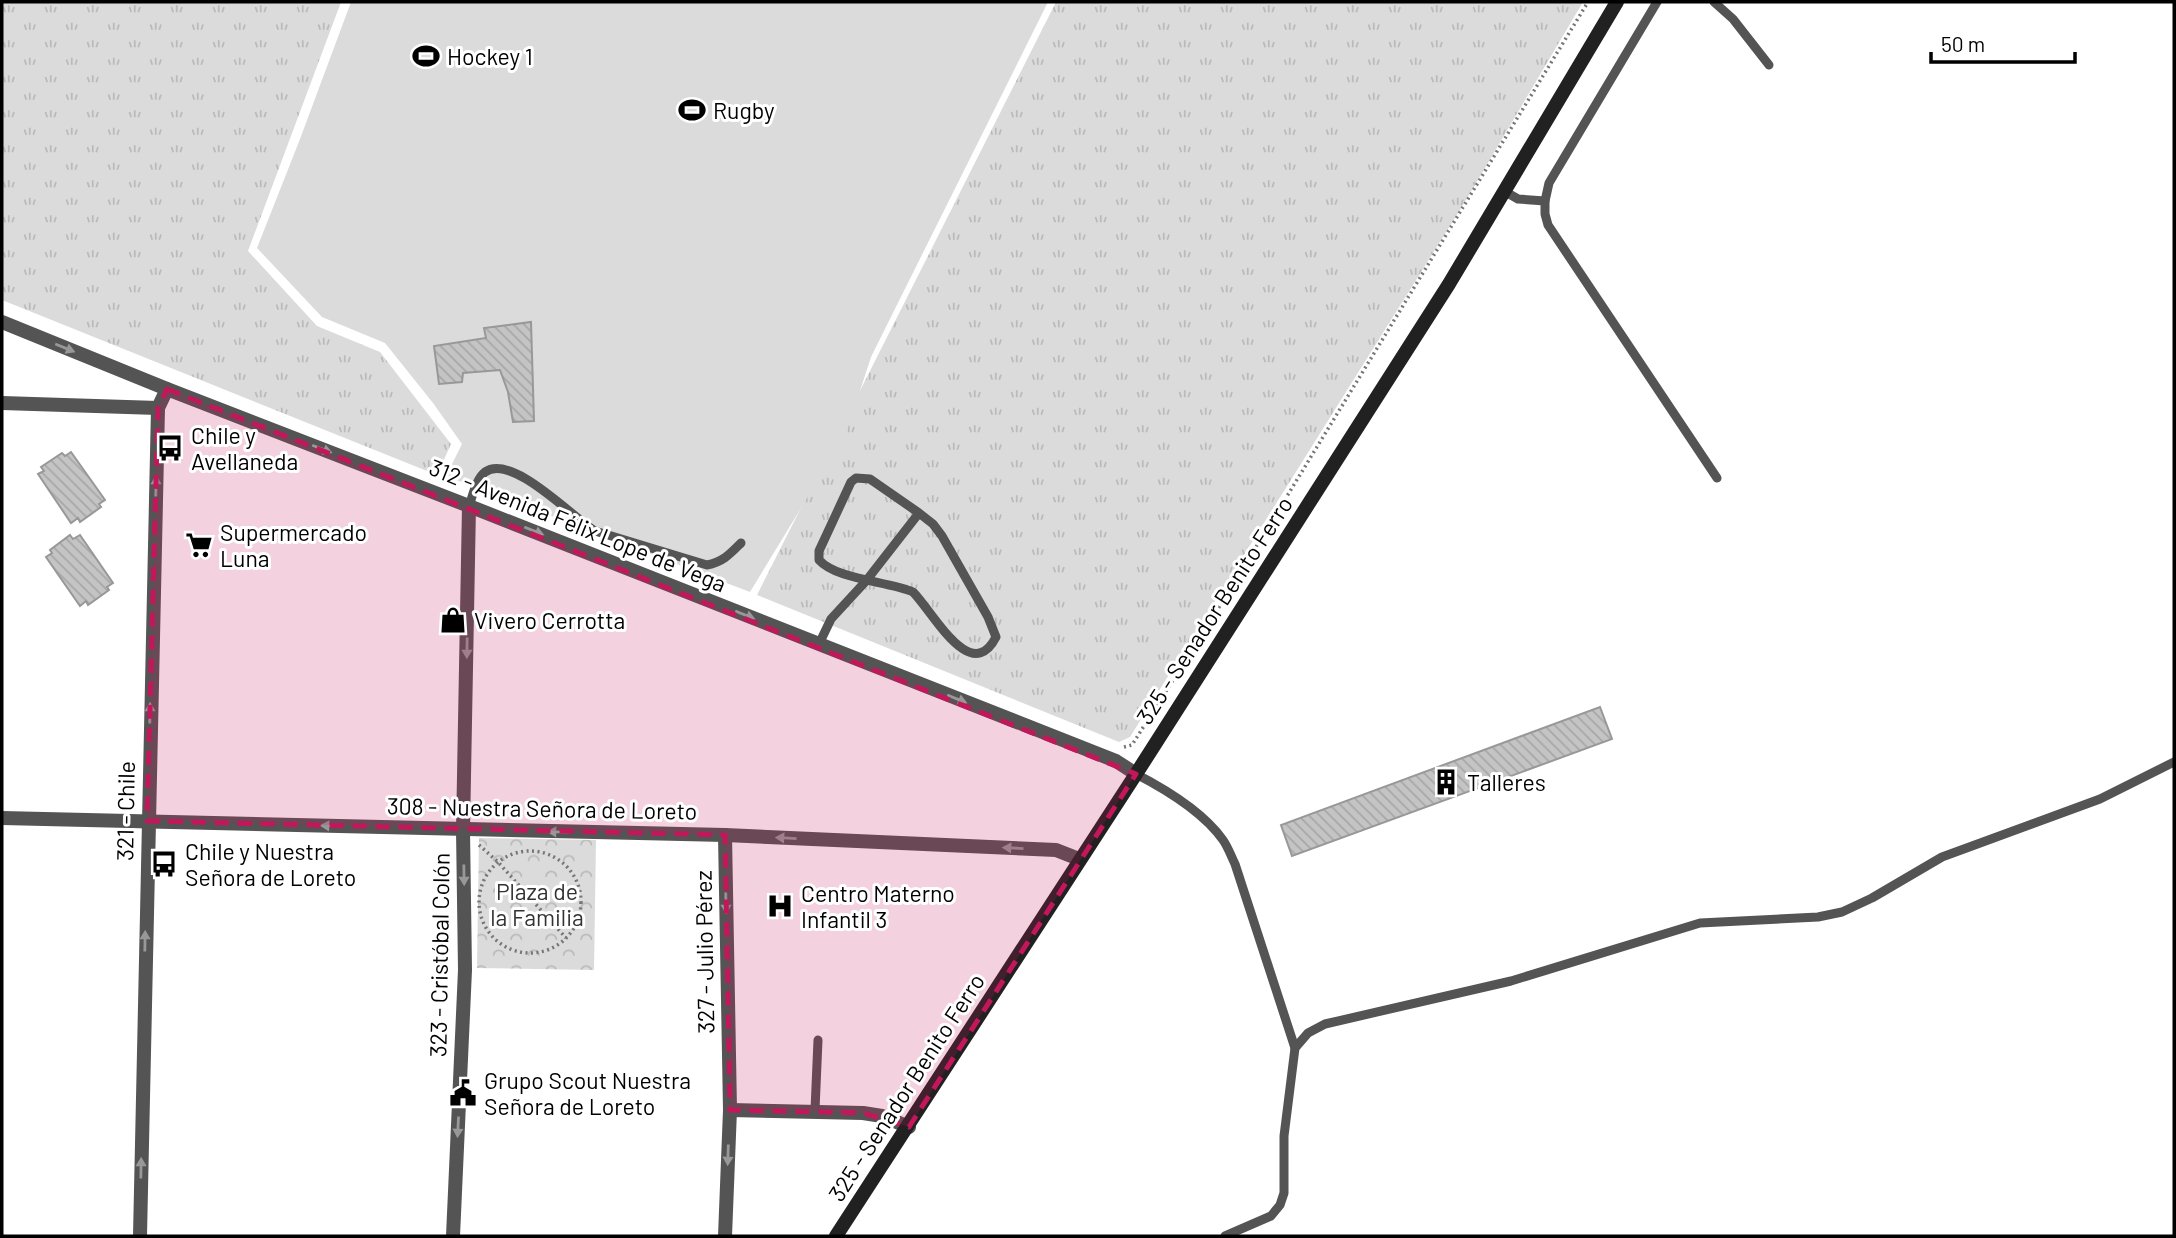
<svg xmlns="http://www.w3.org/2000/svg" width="2176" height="1238" font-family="Barlow,sans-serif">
	<defs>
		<pattern id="grass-tufts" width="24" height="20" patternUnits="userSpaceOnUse" patternTransform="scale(1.75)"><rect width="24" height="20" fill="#dbdbdb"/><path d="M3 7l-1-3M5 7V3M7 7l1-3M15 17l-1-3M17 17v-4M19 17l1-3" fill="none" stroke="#bababa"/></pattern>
		<pattern id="park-crowns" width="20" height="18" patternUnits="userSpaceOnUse" patternTransform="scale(1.75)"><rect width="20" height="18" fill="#dbdbdb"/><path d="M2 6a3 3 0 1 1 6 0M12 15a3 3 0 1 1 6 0" fill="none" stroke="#bababa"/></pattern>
		<pattern id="building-back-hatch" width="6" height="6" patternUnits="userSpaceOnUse" patternTransform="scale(1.75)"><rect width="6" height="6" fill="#c4c4c4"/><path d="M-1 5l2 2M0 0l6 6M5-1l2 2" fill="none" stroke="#a7a7a7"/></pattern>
	</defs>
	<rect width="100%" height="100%" fill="#fff"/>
	<g fill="url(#grass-tufts)">
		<path d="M2,2H341L248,251L317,326L380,352L451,444L437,475L2,300Z"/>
		<path d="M1056,2H1583L1463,205L1130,737L1119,742L757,595Z"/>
	</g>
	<path fill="url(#park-crowns)" d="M479,838L596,840L594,970L477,968Z"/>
	<path fill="#dbdbdb" d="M351,2H1048L871,357L846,434L750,592L446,476L462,444L433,403L385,343L322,317L257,248L300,139Z"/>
	<g fill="url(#building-back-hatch)" stroke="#989898" stroke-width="2">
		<path d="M531,322L534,421L513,422L508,392L500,370L463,373L462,382L439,384L434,346L486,338L484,328Z"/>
		<path d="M71,452L105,500L99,504L101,507L80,522L78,518L71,523L38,474L44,471L41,467L62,453L65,456Z"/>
		<path d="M70,535L73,539L80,535L113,583L107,587L109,590L88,605L86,601L80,606L46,557L52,553L50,550Z"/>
		<path d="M1600,707L1612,739L1292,856L1281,825Z"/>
	</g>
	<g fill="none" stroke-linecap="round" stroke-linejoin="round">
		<g stroke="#767676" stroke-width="3.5" stroke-dasharray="2 3.5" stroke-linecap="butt">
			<path d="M1124,747L1132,745L1228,593L1588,2"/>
			<path d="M479,845L498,862L566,938"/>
			<circle cx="530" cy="902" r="51"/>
		</g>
		<g stroke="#545454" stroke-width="9">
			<path d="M1714,2L1733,19L1769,65"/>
			<path d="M1504,191L1518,199L1545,201V214L1548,225L1717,478"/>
			<path d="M1545,201L1549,183L1657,2"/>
			<path d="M469,506C473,495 476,479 485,472C512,453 572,517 595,531L707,565C723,562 730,554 741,543"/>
			<path d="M819,644L831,619L866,581L919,513L933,524L942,536L988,617L996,637C971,686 933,612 913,592C888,581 837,580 819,560V551L851,482L856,478L870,479L919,513"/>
			<path d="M1136,774C1165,789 1204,813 1223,840C1228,847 1231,856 1235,864L1295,1048"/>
			<path d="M815,1110L818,1040"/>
			<path d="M1225,1236L1271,1216L1280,1205L1284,1193V1136L1295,1048L1308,1033L1325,1024L1511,981L1700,923L1818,917L1842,912L1872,898L1942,857L2100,799L2174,762"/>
		</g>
		<g stroke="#545454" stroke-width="14">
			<path d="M2,403L158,408"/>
			<path d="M2,818L725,835L1056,850L1079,859"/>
			<path d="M725,835L730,1110L725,1236"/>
			<path d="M730,1110L863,1113L882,1116L909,1127"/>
			<path d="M453,1236L465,970L463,830L469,506"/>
		</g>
		<g stroke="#545454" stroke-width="14">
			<path d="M2,322L167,389L469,506L1116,761L1136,774"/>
			<path d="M140,1236L158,408L167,389"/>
		</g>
		<path stroke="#212121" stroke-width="14" d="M836,1236L1136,774L1449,284L1617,2"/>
	</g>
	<defs><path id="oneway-solid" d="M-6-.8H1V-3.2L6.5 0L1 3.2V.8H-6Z" transform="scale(1.75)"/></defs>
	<g fill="#989898">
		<use href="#oneway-solid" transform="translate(65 348) rotate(22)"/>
		<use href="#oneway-solid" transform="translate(322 449) rotate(21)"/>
		<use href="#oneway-solid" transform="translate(156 486) rotate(-89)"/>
		<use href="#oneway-solid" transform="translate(534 531) rotate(22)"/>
		<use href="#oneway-solid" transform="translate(745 615) rotate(22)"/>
		<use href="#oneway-solid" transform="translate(467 648) rotate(91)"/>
		<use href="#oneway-solid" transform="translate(957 699) rotate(22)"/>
		<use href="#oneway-solid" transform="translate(150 713) rotate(-89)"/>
		<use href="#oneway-solid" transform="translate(331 826) rotate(-178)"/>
		<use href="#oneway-solid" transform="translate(558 832) rotate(-179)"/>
		<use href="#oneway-solid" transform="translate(786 838) rotate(-177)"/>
		<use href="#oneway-solid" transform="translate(1013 848) rotate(-177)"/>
		<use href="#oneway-solid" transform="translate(464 875) rotate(89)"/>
		<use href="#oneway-solid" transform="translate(726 903) rotate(89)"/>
		<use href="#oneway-solid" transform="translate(145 941) rotate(-89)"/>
		<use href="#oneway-solid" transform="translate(458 1127) rotate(93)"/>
		<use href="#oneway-solid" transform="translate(728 1155) rotate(92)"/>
		<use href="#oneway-solid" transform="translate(141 1168) rotate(-89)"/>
	</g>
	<path fill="#c2185b" fill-opacity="0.2" stroke="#c2185b" stroke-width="5" stroke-dasharray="14 9" stroke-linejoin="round" d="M167,389L1136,774L909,1127L863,1113L730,1110L725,835L147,821L158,408Z"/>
	<defs>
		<g id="stadium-bare" transform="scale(2.1)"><path d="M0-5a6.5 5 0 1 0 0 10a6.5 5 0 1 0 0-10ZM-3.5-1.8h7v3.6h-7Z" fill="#000" stroke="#fff" stroke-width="2.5" paint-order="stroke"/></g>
		<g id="bus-bare" transform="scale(2.1)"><path d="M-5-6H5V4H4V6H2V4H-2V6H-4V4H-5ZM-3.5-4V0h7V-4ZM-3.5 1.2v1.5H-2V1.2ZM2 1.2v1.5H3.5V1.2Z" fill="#000" stroke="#fff" stroke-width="2.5" paint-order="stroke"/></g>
		<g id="supermarket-bare" transform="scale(2.1)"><path d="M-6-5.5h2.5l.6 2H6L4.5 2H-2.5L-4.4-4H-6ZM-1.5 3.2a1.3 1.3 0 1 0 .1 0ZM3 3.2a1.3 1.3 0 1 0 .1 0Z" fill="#000" stroke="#fff" stroke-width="2.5" paint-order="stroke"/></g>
		<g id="shop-bare" transform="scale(2.1)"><path d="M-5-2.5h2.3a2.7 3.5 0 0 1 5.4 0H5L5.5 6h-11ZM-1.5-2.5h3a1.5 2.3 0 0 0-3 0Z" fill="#000" stroke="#fff" stroke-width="2.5" paint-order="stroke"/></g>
		<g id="building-bare" transform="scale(2.1)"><path d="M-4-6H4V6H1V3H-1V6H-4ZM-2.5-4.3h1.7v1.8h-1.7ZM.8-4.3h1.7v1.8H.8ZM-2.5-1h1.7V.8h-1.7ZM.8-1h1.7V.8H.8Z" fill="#000" stroke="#fff" stroke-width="2.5" paint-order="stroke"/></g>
		<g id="hospital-bare" transform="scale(2.1)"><path d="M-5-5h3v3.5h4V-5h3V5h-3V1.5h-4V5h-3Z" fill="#000" stroke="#fff" stroke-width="2.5" paint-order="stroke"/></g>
		<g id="civic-bare" transform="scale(2.1)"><path d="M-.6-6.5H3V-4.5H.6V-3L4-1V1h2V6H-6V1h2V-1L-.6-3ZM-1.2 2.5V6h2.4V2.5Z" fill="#000" stroke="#fff" stroke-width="2.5" paint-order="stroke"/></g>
	</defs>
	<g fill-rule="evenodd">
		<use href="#stadium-bare" x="426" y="56"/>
		<use href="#stadium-bare" x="692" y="110"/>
		<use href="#bus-bare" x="170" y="448"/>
		<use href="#supermarket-bare" x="199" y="545"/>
		<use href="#shop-bare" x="453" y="620"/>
		<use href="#building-bare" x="1446" y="782"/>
		<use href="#bus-bare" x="164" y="864"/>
		<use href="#hospital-bare" x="780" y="906"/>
		<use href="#civic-bare" x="463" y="1093"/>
	</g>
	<g text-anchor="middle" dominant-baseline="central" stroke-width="6" stroke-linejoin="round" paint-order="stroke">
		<g font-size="23" fill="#000" stroke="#fff" text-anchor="start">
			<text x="447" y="56">Hockey 1</text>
			<text x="713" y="110">Rugby</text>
			<text x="191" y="435">Chile y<tspan x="191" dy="26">Avellaneda</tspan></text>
			<text x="220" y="532">Supermercado<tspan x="220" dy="26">Luna</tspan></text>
			<text x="474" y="620">Vivero Cerrotta</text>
			<text x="1467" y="782">Talleres</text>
			<text x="185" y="851">Chile y Nuestra<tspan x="185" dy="26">Señora de Loreto</tspan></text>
			<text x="801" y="893">Centro Materno<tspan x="801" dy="26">Infantil 3</tspan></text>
			<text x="484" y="1080">Grupo Scout Nuestra<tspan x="484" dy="26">Señora de Loreto</tspan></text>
		</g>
		<g font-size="23" fill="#000" stroke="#fff">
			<text transform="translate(578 525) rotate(22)">312 - Avenida Félix Lope de Vega</text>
			<text transform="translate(1214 610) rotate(-57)">325 - Senador Benito Ferro</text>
			<text transform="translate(542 808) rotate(1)">308 - Nuestra Señora de Loreto</text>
			<text transform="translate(125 811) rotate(-89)">321 - Chile</text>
			<text transform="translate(704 952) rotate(-91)">327 - Julio Pérez</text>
			<text transform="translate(439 955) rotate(-89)">323 - Cristóbal Colón</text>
			<text transform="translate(906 1087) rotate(-57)">325 - Senador Benito Ferro</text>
		</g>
		<g font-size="23" fill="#323232" stroke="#fff">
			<text x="537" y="891">Plaza de<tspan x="537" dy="26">la Familia</tspan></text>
		</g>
	</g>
	<rect width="2176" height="1238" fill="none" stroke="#000000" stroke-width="7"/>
	<path d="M1931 52v10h144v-10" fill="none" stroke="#000000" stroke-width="3.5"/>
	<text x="1941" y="52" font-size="21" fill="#000000" stroke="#ffffff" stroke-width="5" paint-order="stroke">50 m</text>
</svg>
